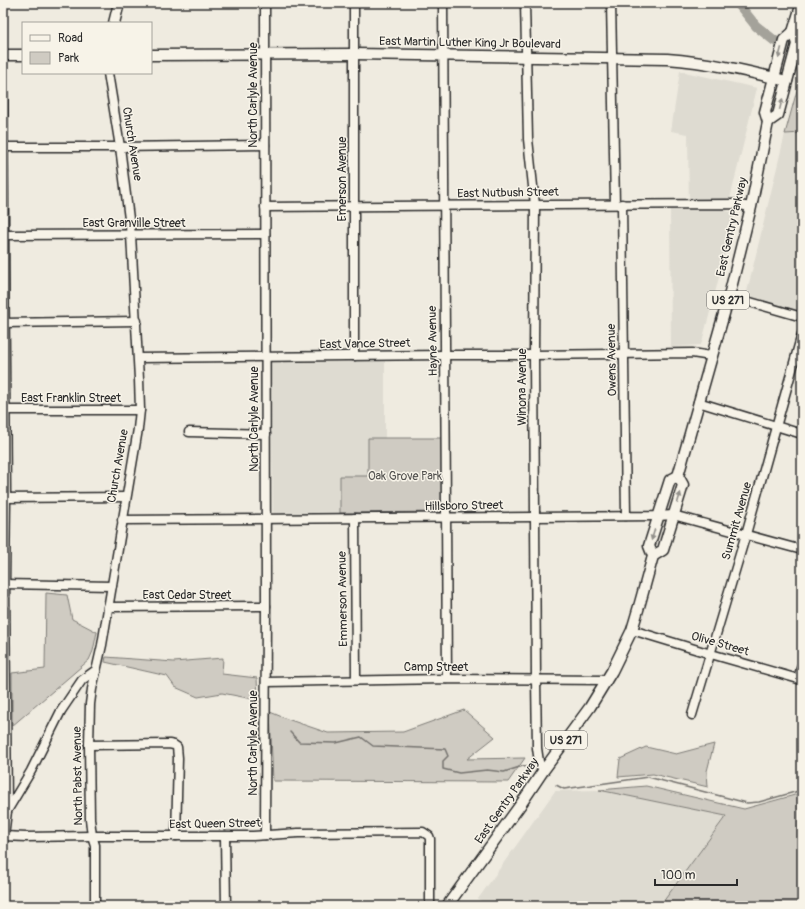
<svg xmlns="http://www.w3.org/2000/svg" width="805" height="909" font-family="Pangolin,sans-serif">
	<rect width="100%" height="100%" fill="#efebe0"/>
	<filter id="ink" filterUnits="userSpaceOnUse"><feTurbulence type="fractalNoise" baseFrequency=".025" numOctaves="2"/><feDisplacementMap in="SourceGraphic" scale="8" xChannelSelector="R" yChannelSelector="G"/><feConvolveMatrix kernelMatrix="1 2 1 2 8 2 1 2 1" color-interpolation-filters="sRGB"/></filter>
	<g filter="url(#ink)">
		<g fill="#dedbd1">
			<path d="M680,71L757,88L727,211L735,213L713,301L701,345L671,347L670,209H689L688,134L671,131Z"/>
			<path d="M802,133V312L746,296L785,134Z"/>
			<path d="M385,361V438H368V476L340,477V513L273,514L271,362Z"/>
			<path d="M599,790L726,816L660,906H489L478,899L555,791Z"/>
		</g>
		<g fill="#cfcbc2" stroke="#7d7b76">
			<path d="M802,72V133L785,134Z"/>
			<path d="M368,438H441L442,512L340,513V476H368Z"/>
			<path d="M46,593L67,595L72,619L97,632L93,651L89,660L12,726V673L45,669Z"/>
			<path d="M106,657L174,662L223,658L222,674L257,678L258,700L222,693L198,697L175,687L167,676L105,662Z"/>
			<path d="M464,710L495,737L467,759L525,758L508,782L273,781L270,712L287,719L328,733L403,732Z"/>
			<path d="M714,744L707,771L708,787L653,774L618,777L620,759L646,747L676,754Z"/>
			<path d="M646,786L744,809L802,793V906H660L726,816L599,790Z"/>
		</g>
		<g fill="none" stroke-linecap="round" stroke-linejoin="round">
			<g stroke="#74726e" stroke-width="1.5">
				<path d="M290,732L299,742L336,743L361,737L373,746L445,749L448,756L443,761V769L459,773L487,770L504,772L523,766L528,768"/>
				<path d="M556,785L564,789L648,777L747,803L759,802L802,790"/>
			</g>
			<path stroke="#a4a29a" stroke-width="10" d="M739,3L740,6L756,26L775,41"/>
			<g stroke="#2b2b2b" stroke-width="11">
				<g id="minor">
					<path d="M265,3L266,606L265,835"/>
					<path d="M354,3V356"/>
					<path d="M443,3L447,679"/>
					<path d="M525,3L528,139L535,205L534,355L536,679L537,748L539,762L543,771"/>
					<path d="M611,3L615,204"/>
					<path d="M3,93L6,498L5,584L7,811"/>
					<path d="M3,147H120L265,145"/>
					<path d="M622,204L626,516"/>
					<path d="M265,207C421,206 577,204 733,204L751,207"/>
					<path d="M3,235L265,234"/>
					<path d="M729,296L802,317"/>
					<path d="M3,323L137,321"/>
					<path d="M139,358L445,355H534L692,353L711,356"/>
					<path d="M698,402L802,434"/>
					<path d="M3,410H140"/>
					<path d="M189,432L266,434"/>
					<path d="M3,498L126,497"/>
					<path d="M355,518L356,679"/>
					<path d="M122,520L658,516L673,515L802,550"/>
					<path d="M3,584L112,586"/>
					<path d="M108,607L266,606"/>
					<path d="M632,630L711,654L802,680"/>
					<path d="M798,679L802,665"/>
					<path d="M266,682L447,679L607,680"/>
					<path d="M692,715L746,534L802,334"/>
					<path d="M89,745L169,744L174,745L177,747L178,758L176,836"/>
					<path d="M3,836L26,837L92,836H253L298,833L423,832L429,836L430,839V906"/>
					<path d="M4,836L7,811L31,771L61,711L82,680L96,670"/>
					<path d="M225,836L226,906"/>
					<path d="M95,906V845L92,836L90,819L89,745L90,704L92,689L102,645L138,429L140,410L139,379L131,235L120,147L108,73"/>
				</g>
			</g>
			<g stroke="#2b2b2b" stroke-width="13">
				<g id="major">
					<path d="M114,23L119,3"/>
					<path d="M3,55H23"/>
					<path d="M151,55L354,54L667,59C708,62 747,71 787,81"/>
					<path d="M768,122L778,115L797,44L793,32L802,3"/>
					<path d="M653,556L663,550L683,485L678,476L729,296L751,207L768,122L765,112L784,40L793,32"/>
					<path d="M447,906L521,804L543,771L590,707L612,671L632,630L640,603L653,556L649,546L670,480L678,476"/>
				</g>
			</g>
			<use href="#minor" stroke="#f7f3e8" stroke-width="8"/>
			<use href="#major" stroke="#f7f3e8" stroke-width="10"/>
		</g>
		<defs><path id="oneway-solid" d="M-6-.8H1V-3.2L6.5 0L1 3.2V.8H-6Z"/></defs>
		<g fill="#918f8a">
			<use href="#oneway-solid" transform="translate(780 53) rotate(105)"/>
			<use href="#oneway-solid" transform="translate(781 104) rotate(-76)"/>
			<use href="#oneway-solid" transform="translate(679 498) rotate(-73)"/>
			<use href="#oneway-solid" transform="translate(653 535) rotate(107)"/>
		</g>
	</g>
	<g text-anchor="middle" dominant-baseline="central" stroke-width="3" stroke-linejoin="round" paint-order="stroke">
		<g fill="#f7f3e8" stroke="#686764" stroke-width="1">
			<rect x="707" y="291" width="42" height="18" rx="3"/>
			<rect x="545" y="731" width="42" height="18" rx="3"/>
		</g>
		<g font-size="11" font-weight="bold" fill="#2b2b2b">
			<text x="728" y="300">US 271</text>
			<text x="566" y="740">US 271</text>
		</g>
		<g font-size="12" fill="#2b2b2b" stroke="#f7f3e8">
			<text transform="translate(470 43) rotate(1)">East Martin Luther King Jr Boulevard</text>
			<text transform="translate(253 95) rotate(-90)">North Carlyle Avenue</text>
			<text transform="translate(132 144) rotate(81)">Church Avenue</text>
			<text transform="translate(342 179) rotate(-90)">Emerson Avenue</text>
			<text transform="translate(508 193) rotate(-1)">East Nutbush Street</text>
			<text x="134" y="223">East Granville Street</text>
			<text transform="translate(732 227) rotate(-77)">East Gentry Parkway</text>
			<text transform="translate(433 341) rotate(-91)">Hayne Avenue</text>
			<text transform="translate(365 344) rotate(-1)">East Vance Street</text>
			<text transform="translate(612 360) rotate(-91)">Owens Avenue</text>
			<text transform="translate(522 387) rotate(-90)">Winona Avenue</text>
			<text x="71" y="398">East Franklin Street</text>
			<text transform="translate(254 419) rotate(-90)">North Carlyle Avenue</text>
			<text transform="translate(118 466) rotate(-80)">Church Avenue</text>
			<text transform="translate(464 506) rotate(-1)">Hillsboro Street</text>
			<text transform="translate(737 521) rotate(-74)">Summit Avenue</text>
			<text x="187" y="595">East Cedar Street</text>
			<text transform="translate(343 599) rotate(-91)">Emmerson Avenue</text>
			<text transform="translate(720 644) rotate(16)">Olive Street</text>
			<text x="436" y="667">Camp Street</text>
			<text transform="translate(253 743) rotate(-90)">North Carlyle Avenue</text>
			<text transform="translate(78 776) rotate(-91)">North Pabst Avenue</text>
			<text transform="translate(507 801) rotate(-55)">East Gentry Parkway</text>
			<text transform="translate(215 824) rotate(-1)">East Queen Street</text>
		</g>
		<g font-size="12" fill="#545351" stroke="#f7f3e8">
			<text x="405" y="476">Oak Grove Park</text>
		</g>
	</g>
	<rect width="805" height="909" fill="none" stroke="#f7f3e8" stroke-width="16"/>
	<rect x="8" y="8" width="789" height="893" fill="none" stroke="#2b2b2b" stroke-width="1.5" filter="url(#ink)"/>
	<rect x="22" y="22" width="130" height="52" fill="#f7f3e8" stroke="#a5a39c"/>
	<rect x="30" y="35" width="20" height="6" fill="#f7f3e8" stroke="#a5a39c"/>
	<text x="58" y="42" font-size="12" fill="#2b2b2b">Road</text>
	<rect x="30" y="52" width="20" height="12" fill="#cfcbc2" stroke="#a5a39c"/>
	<text x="58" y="62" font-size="12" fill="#2b2b2b">Park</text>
	<path d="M655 879v6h82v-6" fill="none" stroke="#2b2b2b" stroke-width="2"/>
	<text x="661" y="879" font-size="12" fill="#2b2b2b" stroke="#f7f3e8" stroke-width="3" paint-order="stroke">100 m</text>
</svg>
